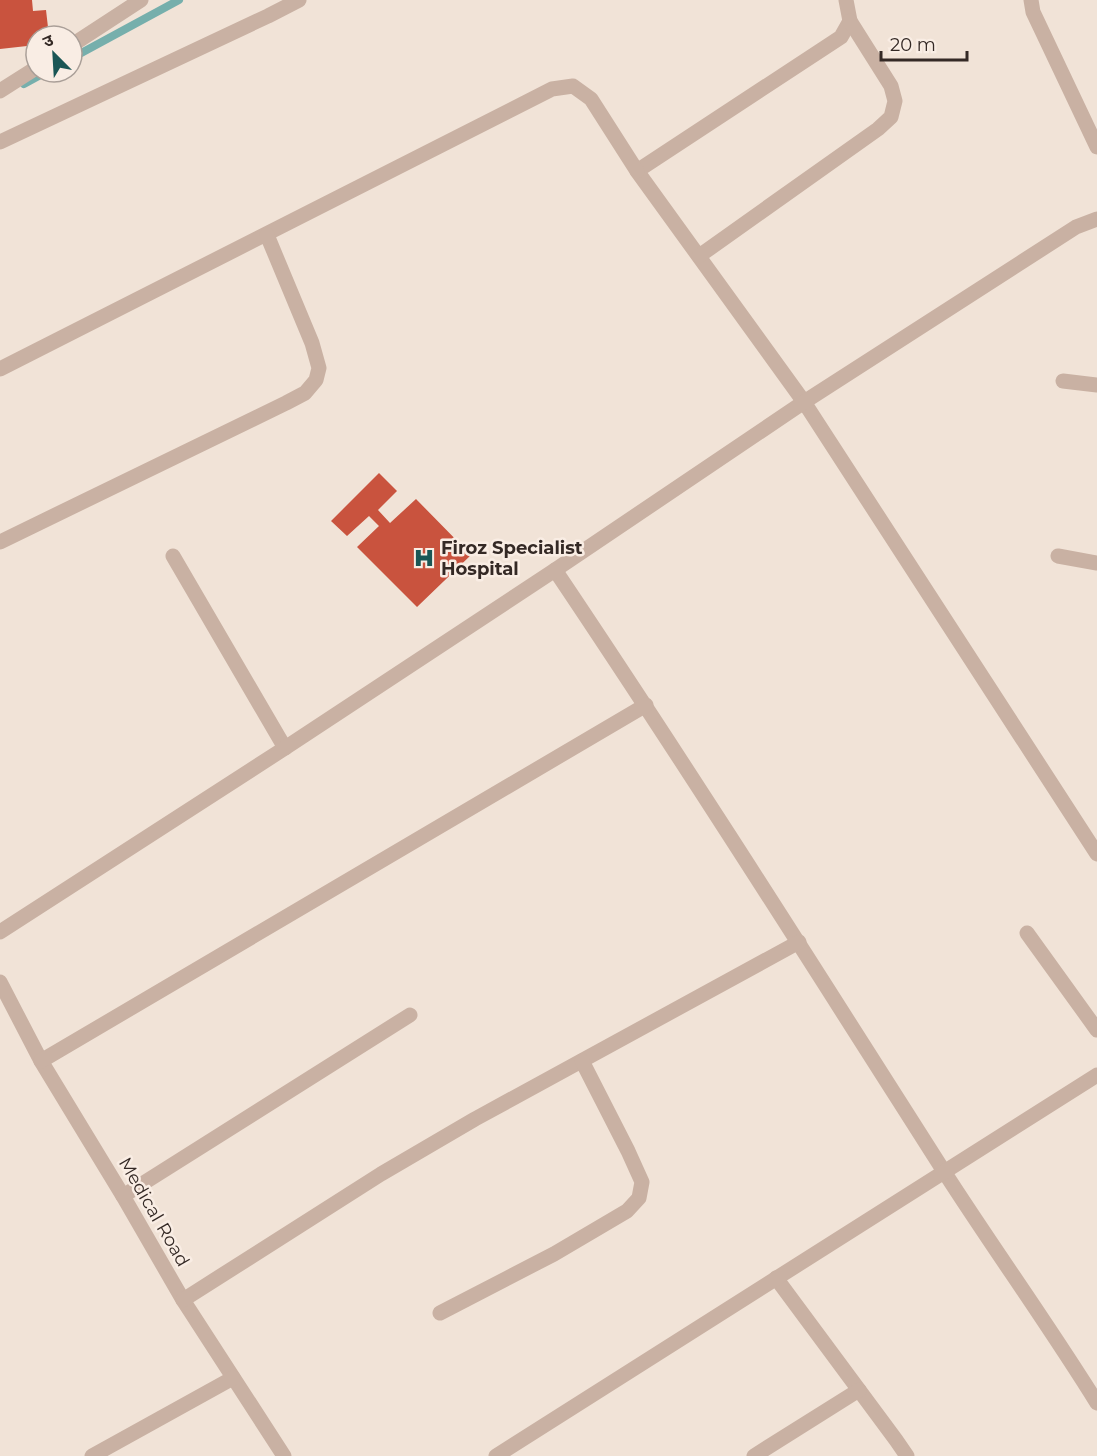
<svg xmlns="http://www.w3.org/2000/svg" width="1097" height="1456" font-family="Montserrat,'Noto Sans Devanagari',sans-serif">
	<rect width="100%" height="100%" fill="#f1e3d7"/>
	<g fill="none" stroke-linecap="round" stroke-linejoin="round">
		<g stroke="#76afac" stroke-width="8">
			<path d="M72,58L179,0"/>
			<path d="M24,84L46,72"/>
		</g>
	</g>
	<g fill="#c9533e">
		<path d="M0,0H32L33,11L46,10L49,36H36V45L0,49Z"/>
		<path d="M379,473L397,491L378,510L390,523L416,499L471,555L417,607L357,547L379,526L369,516L347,536L331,521Z"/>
	</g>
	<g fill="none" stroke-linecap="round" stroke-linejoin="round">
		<g stroke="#c9b1a3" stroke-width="15">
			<path d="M846,0L850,21L841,37L637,171L804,402L1097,854"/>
			<path d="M1031,0L1033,12L1097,147"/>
			<path d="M72,45L141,0"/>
			<path d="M0,91L36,68"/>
			<path d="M0,142L268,16L299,0"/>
			<path d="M699,256L878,129L891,117L895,101L891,86L850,21"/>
			<path d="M0,369L552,89L573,86L591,99L637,171"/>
			<path d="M1063,381L1097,385"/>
			<path d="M0,542L286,403L305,393L316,380L319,368L312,343L267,235"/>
			<path d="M173,556L285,748"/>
			<path d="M1058,556L1097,563"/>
			<path d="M555,570C688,768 815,969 943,1170C993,1248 1048,1324 1097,1403"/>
			<path d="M0,932L285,748L555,570L804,402L1076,227L1097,219"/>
			<path d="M1027,933L1097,1030"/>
			<path d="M0,982L41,1061L123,1196L183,1300L284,1456"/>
			<path d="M41,1061L646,705"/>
			<path d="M123,1196L410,1015"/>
			<path d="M776,1278L896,1440L907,1456"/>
			<path d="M183,1300L381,1174L475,1119L799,942"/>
			<path d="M440,1313L554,1254L627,1211L639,1198L642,1182L628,1151L582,1061"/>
			<path d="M92,1456L233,1378"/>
			<path d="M496,1456L1097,1075"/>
			<path d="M754,1456L859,1390"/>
		</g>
	</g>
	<defs>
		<g id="hospital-bare" transform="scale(1.62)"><path d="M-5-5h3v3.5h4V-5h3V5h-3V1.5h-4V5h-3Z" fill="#1a5655" stroke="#f9ede4" stroke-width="2.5" paint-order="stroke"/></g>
	</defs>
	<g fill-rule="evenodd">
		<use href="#hospital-bare" x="424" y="558"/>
	</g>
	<g text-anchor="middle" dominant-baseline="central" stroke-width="5" stroke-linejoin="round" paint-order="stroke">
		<g font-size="18" font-weight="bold" fill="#342925" stroke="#f9ede4" text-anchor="start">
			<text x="441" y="548">Firoz Specialist<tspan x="441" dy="21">Hospital</tspan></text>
		</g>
		<g font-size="18" fill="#342925" stroke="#f9ede4">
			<text transform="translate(154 1212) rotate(60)">Medical Road</text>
		</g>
	</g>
	<g transform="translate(54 54) rotate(336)"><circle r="28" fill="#f9ede4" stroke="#aa9f98" stroke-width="1.5"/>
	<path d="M0-4.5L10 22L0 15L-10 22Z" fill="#1a5655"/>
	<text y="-9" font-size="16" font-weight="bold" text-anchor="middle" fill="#342925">उ</text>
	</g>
	<path d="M881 51v9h86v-9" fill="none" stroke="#342925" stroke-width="3"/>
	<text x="890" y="51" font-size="18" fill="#342925" stroke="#f9ede4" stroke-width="4.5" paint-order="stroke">20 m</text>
</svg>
